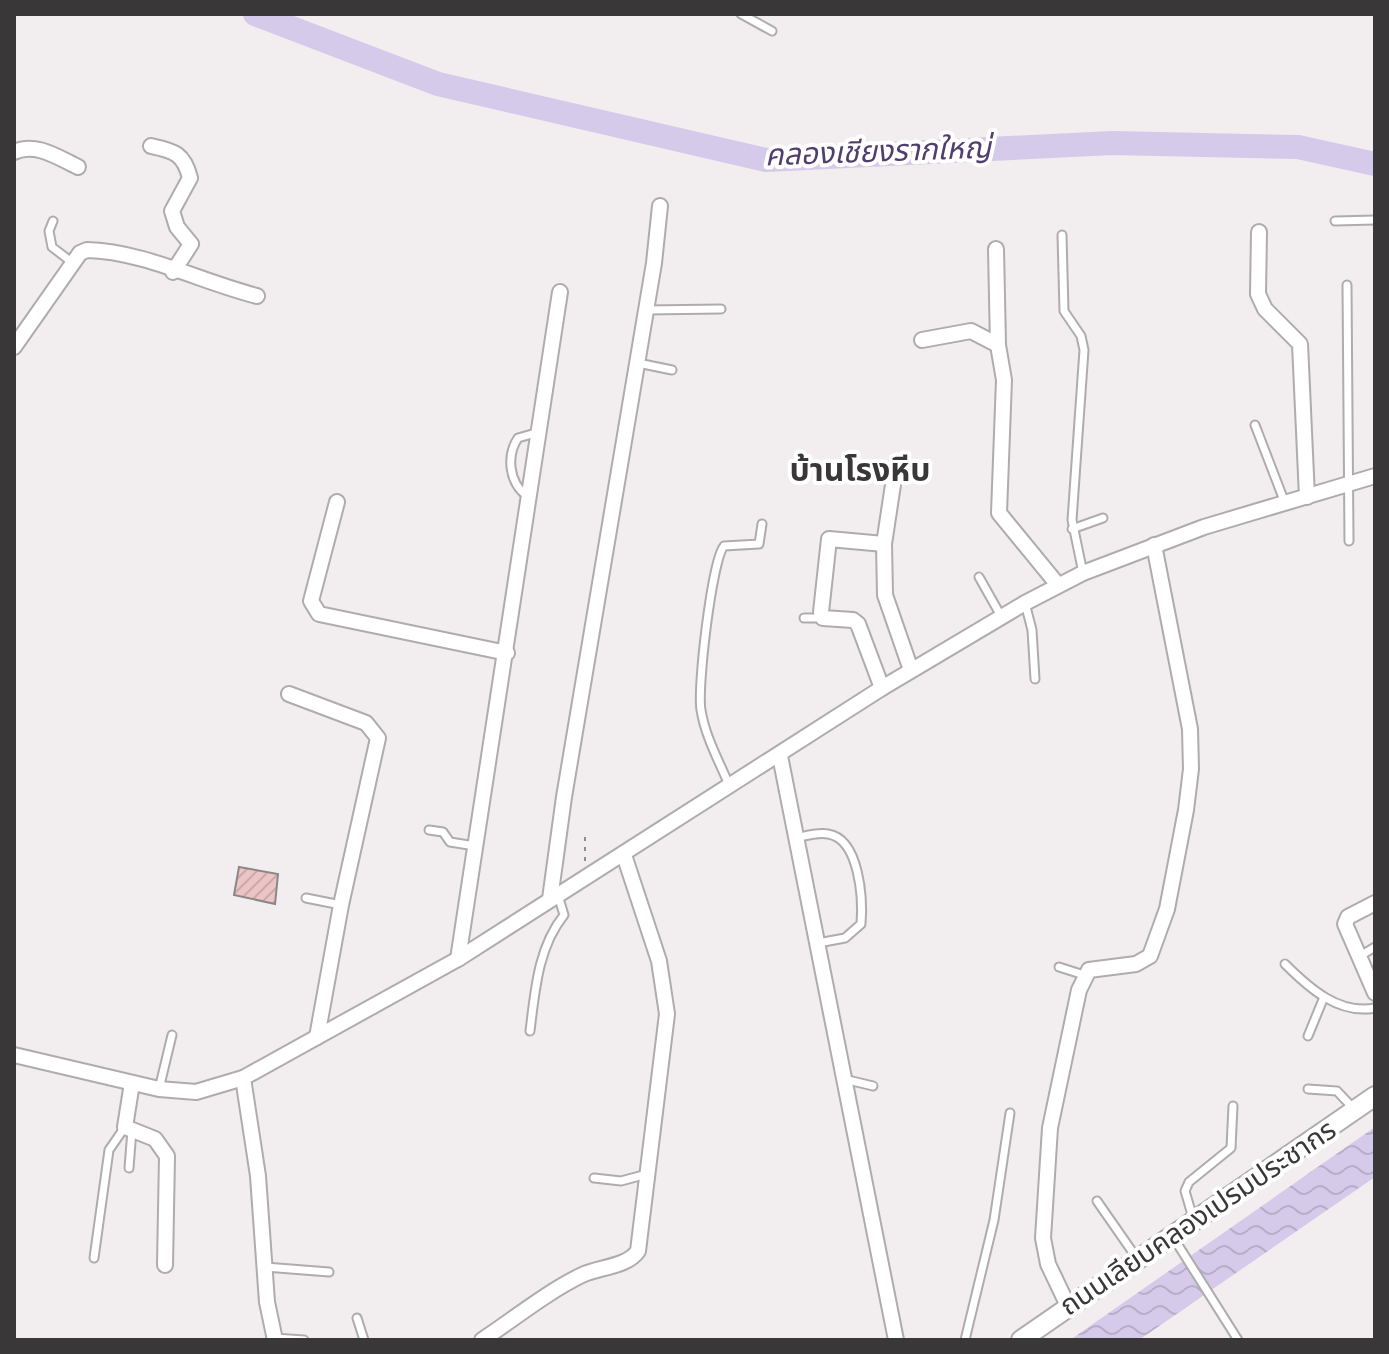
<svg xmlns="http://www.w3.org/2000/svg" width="1389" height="1354" font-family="'Nunito Sans','Noto Sans Thai',sans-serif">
	<defs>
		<pattern id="water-waves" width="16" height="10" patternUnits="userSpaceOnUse" patternTransform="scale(2)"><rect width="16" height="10" fill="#d5caea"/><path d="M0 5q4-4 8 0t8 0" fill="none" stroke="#b8aec9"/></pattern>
		<pattern id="building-hatch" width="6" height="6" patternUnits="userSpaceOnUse" patternTransform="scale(2)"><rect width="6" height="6" fill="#ecc4c5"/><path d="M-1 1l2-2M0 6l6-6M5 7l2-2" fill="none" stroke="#cba9aa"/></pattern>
	</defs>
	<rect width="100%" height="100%" fill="#f2edef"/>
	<path fill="url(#water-waves)" d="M1375,1127V1177L1139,1340H1070Z"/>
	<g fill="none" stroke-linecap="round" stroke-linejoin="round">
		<path stroke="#d5caea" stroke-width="24" d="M255,14L438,84L766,160L1112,143L1298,147L1375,164"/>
	</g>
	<path fill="url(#building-hatch)" stroke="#8c8787" stroke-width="2" d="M239,867L278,874L275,904L234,895Z"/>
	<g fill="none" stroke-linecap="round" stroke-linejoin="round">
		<g stroke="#b0abad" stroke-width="11">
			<g id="lane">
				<path d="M741,14L772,31"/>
				<path d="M53,221L49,231L52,247L73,263"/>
				<path d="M1335,221L1375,220"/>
				<path d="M1062,235L1064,311L1081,336L1084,350L1072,520L1083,573"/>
				<path d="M1347,285L1349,541"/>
				<path d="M646,310L721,309"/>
				<path d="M638,363L672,370"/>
				<path d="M1255,425L1285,503"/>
				<path d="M527,496C509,483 506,456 518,438L539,432"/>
				<path d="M1072,529L1103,518"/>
				<path d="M979,577L1001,616"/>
				<path d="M1025,603L1032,630L1035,679"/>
				<path d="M804,618H823"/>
				<path d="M729,785C719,761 705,736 701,710C697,688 712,560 724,546L759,544L762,524"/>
				<path d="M429,830L443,832L450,842L475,846"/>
				<path d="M795,838C805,836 818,832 828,834C860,839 863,900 861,924L845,938L818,943"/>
				<path d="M306,898L341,905"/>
				<path d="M1360,956L1375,947"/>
				<path d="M1285,964C1309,988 1339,1015 1375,1008"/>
				<path d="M1059,967L1084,975"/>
				<path d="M530,1031C535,991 538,947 564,915L558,895"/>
				<path d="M1308,1036L1324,997"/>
				<path d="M844,1079L873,1086"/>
				<path d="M159,1089L172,1035"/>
				<path d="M1308,1089L1337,1091L1353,1108"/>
				<path d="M129,1168L132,1130"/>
				<path d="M594,1178L621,1181L647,1174"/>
				<path d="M1097,1201L1136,1257"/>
				<path d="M1193,1218L1185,1191L1189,1182L1231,1148L1233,1106"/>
				<path d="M1173,1237L1238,1340"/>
				<path d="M94,1258L109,1150L125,1127"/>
				<path d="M265,1267L329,1272"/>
				<path d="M357,1318L364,1340"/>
				<path d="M275,1338L304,1340"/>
				<path d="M965,1340L994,1220L1010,1113"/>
			</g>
		</g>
		<g stroke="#b0abad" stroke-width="18">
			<g id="street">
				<path d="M151,146C175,151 184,154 190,178L172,211L177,227L191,244L173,272"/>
				<path d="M14,152C36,142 57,157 78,167"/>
				<path d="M1259,232L1258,294L1265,309L1300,344L1307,497"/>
				<path d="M996,249L998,345"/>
				<path d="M922,340L971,331L998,345L1004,380L999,513L1058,585"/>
				<path d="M14,347L80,253L87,250C142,251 202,282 257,296"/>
				<path d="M896,465L884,544L885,595L911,670"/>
				<path d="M337,502L311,601L319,614L507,653"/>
				<path d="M882,688L858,624L853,620L823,618L821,612L829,539L884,544"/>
				<path d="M289,694L366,723L378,738L341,905L317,1037"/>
				<path d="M780,756L896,1340"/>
				<path d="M550,899L564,797L654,263L660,206"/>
				<path d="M1375,903L1348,917L1345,924L1375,993"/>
				<path d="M458,959L560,292"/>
				<path d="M14,1055L159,1089L196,1092L243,1078L458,959L882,688L1025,603L1083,573L1204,527L1375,476"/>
				<path d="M243,1078L258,1176L267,1302L275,1340"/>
				<path d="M132,1083L125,1127L155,1139L167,1156L165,1265"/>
				<path d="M1068,1306L1048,1264L1043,1238L1050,1128L1079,990L1089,970L1136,964L1150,956L1167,909L1186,810L1191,769L1190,729L1154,545"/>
				<path d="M482,1340C514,1319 547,1292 582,1275C599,1267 627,1267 638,1251L667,1014L659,961L624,855"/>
			</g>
		</g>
		<g stroke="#b0abad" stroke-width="22">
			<path id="secondary" d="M1021,1340L1375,1096"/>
		</g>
		<path stroke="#8f8c8e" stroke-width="2" stroke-dasharray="4 6" stroke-linecap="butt" d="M585,861V835"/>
		<use href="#lane" stroke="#fff" stroke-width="7"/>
		<use href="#street" stroke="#fff" stroke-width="14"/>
		<use href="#secondary" stroke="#fff" stroke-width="18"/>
	</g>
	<g text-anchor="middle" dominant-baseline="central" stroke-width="8" stroke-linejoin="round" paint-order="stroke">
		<g font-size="28" fill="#393738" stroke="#fff">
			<text transform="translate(1198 1218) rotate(-34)">ถนนเลียบคลองเปรมประชากร</text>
		</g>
		<g font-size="30" font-style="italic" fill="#503f6c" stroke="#fff">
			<text transform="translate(878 152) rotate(-2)">คลองเชียงรากใหญ่</text>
		</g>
		<g font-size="32" font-weight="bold" fill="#393738" stroke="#fff">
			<text x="860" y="470">บ้านโรงหีบ</text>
		</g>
	</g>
	<rect width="1389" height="1354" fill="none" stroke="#393738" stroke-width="32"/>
</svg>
